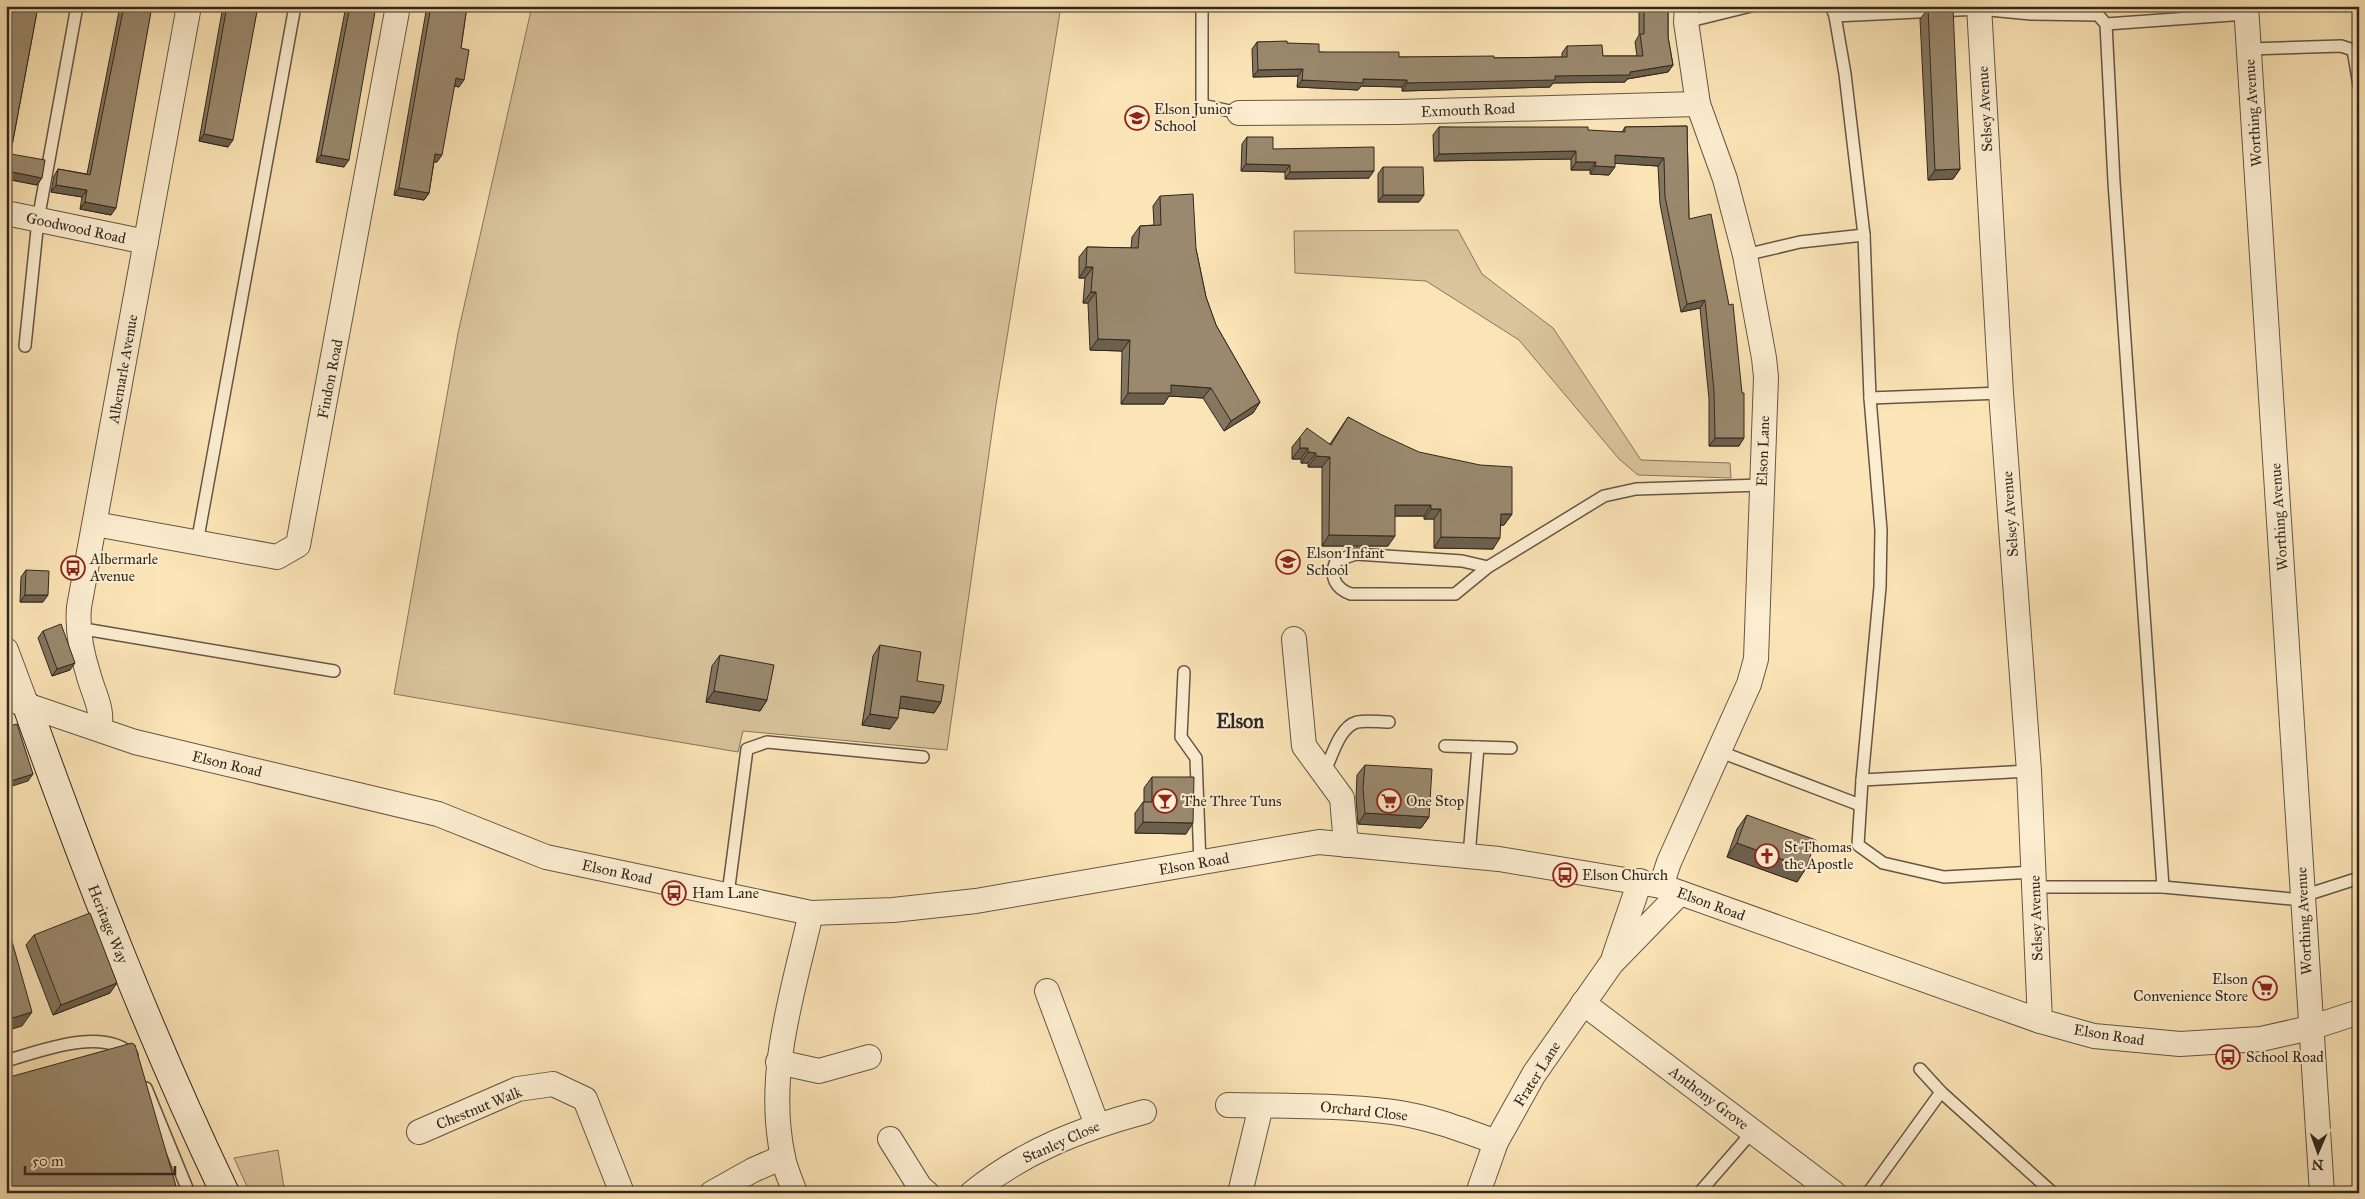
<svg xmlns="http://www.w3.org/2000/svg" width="2365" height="1199" font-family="'IM FELL Great Primer',serif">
	<rect width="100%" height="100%" fill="#fbe4b6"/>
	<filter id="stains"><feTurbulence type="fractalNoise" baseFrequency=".004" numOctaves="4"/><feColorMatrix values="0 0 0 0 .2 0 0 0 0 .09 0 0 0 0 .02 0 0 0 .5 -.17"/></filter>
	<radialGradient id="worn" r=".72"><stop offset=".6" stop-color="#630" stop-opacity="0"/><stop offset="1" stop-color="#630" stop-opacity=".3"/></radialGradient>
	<g fill="#d9c49c" stroke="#85765e">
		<path d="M532,6H1061L995,411L947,750L743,731L738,752L394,694L458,333Z"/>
		<path d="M1458,230L1482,274L1553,328L1641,460L1730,463L1731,478L1638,475L1619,459L1519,340L1426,281L1295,273L1294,231Z"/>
		<path d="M278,1150L284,1188L265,1193H250L234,1158Z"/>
	</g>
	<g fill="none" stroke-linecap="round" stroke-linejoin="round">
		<g stroke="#645645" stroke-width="14">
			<g id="lane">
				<path d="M1202,6V105L1239,113"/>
				<path d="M1831,6L1835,16L1845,74L1864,235L1870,398L1881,530L1880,587L1862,780L1858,845L1883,863L1944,877L2035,872"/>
				<path d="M1835,16L1979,9L2031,14L2098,15L2106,24L2114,182L2163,887"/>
				<path d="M1686,22L1751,6"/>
				<path d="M2106,24L2246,14"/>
				<path d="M2249,49L2341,46L2353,50L2359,85"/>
				<path d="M1745,255L1800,242L1864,235"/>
				<path d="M25,346L38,220L77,6"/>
				<path d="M1870,398L2001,393"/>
				<path d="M197,543L295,6"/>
				<path d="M1488,567L1462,561L1356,554L1336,561C1329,577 1336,589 1351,594H1455L1488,567L1604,496L1636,489L1762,485"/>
				<path d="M78,628L334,671"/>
				<path d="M1184,672L1181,737L1196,758L1200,863"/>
				<path d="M1445,746L1478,747L1469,856"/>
				<path d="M1478,747L1511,748"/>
				<path d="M1718,751L1860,805"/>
				<path d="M1324,773C1332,757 1339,727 1357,722C1367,720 1379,722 1389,722"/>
				<path d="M1862,780L2029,771"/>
				<path d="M2035,887H2163L2303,900"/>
				<path d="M728,894L747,749L767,742L923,757"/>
				<path d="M2303,896L2359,878"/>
				<path d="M6,1061C40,1051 104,1026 132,1055"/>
				<path d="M1920,1069L1941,1092L2053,1193"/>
				<path d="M146,1088L189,1193"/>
				<path d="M1699,1193L1753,1131"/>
				<path d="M1868,1193L1941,1092"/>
			</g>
		</g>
		<g stroke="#645645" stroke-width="26">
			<g id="street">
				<path d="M1979,6L2001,393L2029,771L2040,1021"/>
				<path d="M2246,6L2322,1193"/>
				<path d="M1239,113L1398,112L1698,104"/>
				<path d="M6,213L146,242"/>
				<path d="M95,524L277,557L298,545L398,6"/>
				<path d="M1294,639L1304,746L1342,798L1346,845"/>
				<path d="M6,650L27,706"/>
				<path d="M6,698L135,742L438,814L546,857L811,913L893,910L976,901L1319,842L1499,859L1661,886L2040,1021L2094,1036L2180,1044L2261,1039L2310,1028L2359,1012"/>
				<path d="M99,729C104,709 93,693 88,673C81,651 77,630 79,607L189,6"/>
				<path d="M1661,886L1669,862L1749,684L1756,659L1766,377L1764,358L1745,255L1725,179L1698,104L1686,22L1687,6"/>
				<path d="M1614,957L1640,881"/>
				<path d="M1047,991L1097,1125"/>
				<path d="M1583,1003L1834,1193"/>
				<path d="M778,1062L819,1071L869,1057"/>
				<path d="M1228,1105C1283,1106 1338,1105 1393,1112C1429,1117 1463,1130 1496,1142"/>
				<path d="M419,1132L518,1089L553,1084L585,1099L622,1193"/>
				<path d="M890,1139L920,1187L927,1193"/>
				<path d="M712,1193L753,1170L783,1157"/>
				<path d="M795,1193C791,1181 785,1169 783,1157C765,1075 793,992 811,913"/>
				<path d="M972,1193C1024,1151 1081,1129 1144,1112"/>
				<path d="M1240,1193L1261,1106"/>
				<path d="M1478,1193L1496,1142L1534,1074L1611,964L1680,893"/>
			</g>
		</g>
		<g stroke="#31271f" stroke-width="30">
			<path id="secondary" d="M27,706C86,871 149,1034 225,1193"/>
		</g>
		<use href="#lane" stroke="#fcedd0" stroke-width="11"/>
		<use href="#street" stroke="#fcedd0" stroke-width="24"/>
		<use href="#secondary" stroke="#fcedd0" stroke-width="28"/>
	</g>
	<g fill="#84765f" stroke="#31271f">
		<path d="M7,6H38L11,151L6,158V13Z"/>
		<path d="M120,6H152L111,215L80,209L82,197L51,192L54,176L58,169L87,174Z"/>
		<path d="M223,6H258L228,147L199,141Z"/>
		<path d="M346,6H376L344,167L316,162Z"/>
		<path d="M427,6H467L461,48L459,87L454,86L437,162H434L429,193L424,200L394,195Z"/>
		<path d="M1639,6H1668V37L1673,65L1668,72L1627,79L1625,82L1553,83L1550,87L1402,91V87L1361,86L1358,90L1297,87L1298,76L1253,77L1252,49L1257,42L1287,43L1319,52L1399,57L1494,58L1562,57V53L1567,46L1603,56H1637L1635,42L1639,35Z"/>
		<path d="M1928,9L1960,169L1953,179L1928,180L1920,19Z"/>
		<path d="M1687,126L1689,219L1739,446H1709V399L1700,308L1681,312L1660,204L1658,166L1615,163L1609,175L1590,174V170H1571V159L1434,161L1433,135L1439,127L1622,132L1625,127Z"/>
		<path d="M1247,137L1273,149L1369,178L1285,179V172L1241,171L1242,144Z"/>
		<path d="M11,154L37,185L6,179V160Z"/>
		<path d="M1383,167L1419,202H1378V174Z"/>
		<path d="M1160,196L1196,249L1206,297L1216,325L1260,402L1253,413L1224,431L1203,398L1169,396L1164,404H1121L1122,351L1090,350L1088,303H1083L1085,278H1079V257L1087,247L1131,248L1132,237L1140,226L1154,225L1153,206Z"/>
		<path d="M1348,417L1512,514L1504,525H1501L1493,549L1434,548V519H1424V516H1395L1388,546H1322V467H1308V463H1301V459H1292V447L1300,437L1330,444Z"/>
		<path d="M26,570L43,602H20L21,577Z"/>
		<path d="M43,631L70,670L52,676L38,638Z"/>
		<path d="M880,645L917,681L941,702L934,713L900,708L890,729L862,725L873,656Z"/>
		<path d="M720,655L767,700L760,711L706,702L712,666Z"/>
		<path d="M1365,765L1429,817L1421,828L1358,824L1356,798L1357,775Z"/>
		<path d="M1152,777L1186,834L1135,833V813L1143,802H1144V788Z"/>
		<path d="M1747,815L1806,868L1797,882L1727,857L1737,829Z"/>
		<path d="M34,935L110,993L53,1015L26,945Z"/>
	</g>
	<g fill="#6c604d" stroke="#31271f">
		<path d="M1673,65L1668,72L1627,79L1625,82L1553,83L1550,87L1402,91L1407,83L1630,72Z"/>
		<path d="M1303,69L1298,76L1253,77L1258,70Z"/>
		<path d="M456,78L464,80L459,87L451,85Z"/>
		<path d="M1363,79L1407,80L1402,87L1361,86L1358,90L1297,87L1302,80Z"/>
		<path d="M204,134L233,140L228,147L199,141Z"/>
		<path d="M6,150L11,151L6,158Z"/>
		<path d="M1576,151L1571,159L1434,161L1439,154Z"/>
		<path d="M435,154L442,155L437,162L430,161Z"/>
		<path d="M321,155L349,160L344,167L316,162Z"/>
		<path d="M1615,155L1664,158L1658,166L1610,163Z"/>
		<path d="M1576,162H1596L1590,170H1571Z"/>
		<path d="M1246,164L1290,165L1285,172L1241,171Z"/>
		<path d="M1595,166L1615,167L1609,175L1590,174Z"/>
		<path d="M1960,169L1953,179L1928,180L1935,170Z"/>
		<path d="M7,171L42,178L37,185L6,179V173Z"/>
		<path d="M1374,171L1369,178L1285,179L1290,172Z"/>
		<path d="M56,185L87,190L82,197L51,192Z"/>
		<path d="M399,188L429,193L424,200L394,195Z"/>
		<path d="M1383,195H1424L1419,202H1378Z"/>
		<path d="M85,202L116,208L111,215L80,209Z"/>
		<path d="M1086,267H1093L1085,278H1079Z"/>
		<path d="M1091,292H1096L1088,303H1083Z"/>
		<path d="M1705,300L1700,308L1681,312L1687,304Z"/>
		<path d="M1098,339L1130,340L1122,351L1090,350Z"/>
		<path d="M1171,385L1211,388L1203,398L1169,396L1164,404H1121L1128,393Z"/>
		<path d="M1260,402L1253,413L1224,431L1231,421Z"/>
		<path d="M1715,438H1744L1739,446H1709Z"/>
		<path d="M1300,448H1308L1301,459H1292Z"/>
		<path d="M1308,452L1316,453L1308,463H1301Z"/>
		<path d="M1316,456L1330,457L1322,467H1308Z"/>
		<path d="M1395,505H1431L1424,516H1388Z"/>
		<path d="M1431,509H1441L1434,519H1424Z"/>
		<path d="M1501,514H1512L1504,525H1493Z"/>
		<path d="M1329,535L1395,536L1388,546H1322Z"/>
		<path d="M1441,537L1500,538L1493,549L1434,548Z"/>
		<path d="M25,595H48L43,602H20Z"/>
		<path d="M75,663L70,670L52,676L57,669Z"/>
		<path d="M714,691L767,700L760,711L706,702Z"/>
		<path d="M901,696L941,702L934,713L894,707Z"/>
		<path d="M870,714L898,718L890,729L862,725Z"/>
		<path d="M33,774L28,781L6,788V784L8,782Z"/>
		<path d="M1365,813L1429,817L1421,828L1358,824Z"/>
		<path d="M1143,822L1193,823L1186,834L1135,833Z"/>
		<path d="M1737,843L1806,868L1797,882L1727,857Z"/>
		<path d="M117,983L110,993L53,1015L61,1005Z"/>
		<path d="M32,1012L22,1026L6,1031V1020Z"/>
	</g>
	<g fill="#9a896e" stroke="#31271f">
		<path d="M11,6H38L11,151L6,150V34Z"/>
		<path d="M124,6H152L116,208L85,202L87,190L56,185L58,169L90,175Z"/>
		<path d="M227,6H258L233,140L204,134Z"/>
		<path d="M350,6H376L349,160L321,155Z"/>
		<path d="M431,6H467L461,48L469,50L464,80L456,78L442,155L435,154L429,193L399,188Z"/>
		<path d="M1644,6H1668V37L1673,65L1630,72V75L1555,76V80L1407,83V80L1363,79V83L1302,80L1303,69L1258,70L1257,42L1287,41V43L1319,44V52H1399V57L1494,56V58L1567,57V46L1602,45L1603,56H1643L1640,34H1644Z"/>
		<path d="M1953,8L1960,169L1935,170L1928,9Z"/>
		<path d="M1687,126L1689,219L1711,214L1729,305L1733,304L1742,393H1744V438H1715L1714,391L1705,300L1687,304L1665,197L1664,158L1615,155V167L1595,166L1596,162H1576V151L1439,154V127H1588V130L1625,132V127Z"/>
		<path d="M1247,137H1273V149L1374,147V171L1290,172V165L1246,164Z"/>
		<path d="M11,154L45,160L42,178L7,171Z"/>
		<path d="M1383,167H1423L1424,195H1383Z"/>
		<path d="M1193,194L1196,249L1206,297L1216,325L1260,402L1231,421L1211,388L1171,385V393H1128L1130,340L1098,339L1096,292H1091L1093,267H1086L1087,247L1138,248L1140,226L1161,225L1160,196Z"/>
		<path d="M1348,417L1380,434L1419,452L1480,465L1512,467V514H1501L1500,538L1441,537V509H1431V505H1395V536L1329,535L1330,457L1316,456V453L1308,452V448H1300V437L1307,428L1331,445Z"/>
		<path d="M26,570L49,571L48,595H25Z"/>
		<path d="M61,624L75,663L57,669L43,631Z"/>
		<path d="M880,645L921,652L917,681L944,685L941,702L901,696L898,718L870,714Z"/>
		<path d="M720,655L774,665L767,700L714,691Z"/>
		<path d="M17,724L33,774L8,782L6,776V727Z"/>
		<path d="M1365,765L1432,769L1429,817L1365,813L1363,787Z"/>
		<path d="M1152,777H1194L1193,823L1143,822V802H1152Z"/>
		<path d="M1747,815L1816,840L1806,868L1737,843Z"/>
		<path d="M90,913L117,983L61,1005L34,935Z"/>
		<path d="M11,938L32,1012L6,1020V940Z"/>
		<path d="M132,1043L135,1045L178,1193H6V1078Z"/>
	</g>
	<defs>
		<g id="school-ring" transform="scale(1.25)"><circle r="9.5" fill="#fcedd0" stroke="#8f2418" stroke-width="1.5"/><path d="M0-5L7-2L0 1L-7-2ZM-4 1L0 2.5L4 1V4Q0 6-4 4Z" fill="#8f2418"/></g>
		<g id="bus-ring" transform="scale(1.25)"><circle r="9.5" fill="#fcedd0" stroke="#8f2418" stroke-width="1.5"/><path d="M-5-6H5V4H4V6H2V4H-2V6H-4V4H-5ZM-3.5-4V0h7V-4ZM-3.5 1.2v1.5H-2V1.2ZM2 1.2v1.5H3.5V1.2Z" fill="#8f2418"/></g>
		<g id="bar-ring" transform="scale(1.25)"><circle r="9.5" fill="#fcedd0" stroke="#8f2418" stroke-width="1.5"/><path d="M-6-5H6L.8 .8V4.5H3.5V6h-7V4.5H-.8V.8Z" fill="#8f2418"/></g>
		<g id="supermarket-ring" transform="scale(1.25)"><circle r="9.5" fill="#fcedd0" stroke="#8f2418" stroke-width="1.5"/><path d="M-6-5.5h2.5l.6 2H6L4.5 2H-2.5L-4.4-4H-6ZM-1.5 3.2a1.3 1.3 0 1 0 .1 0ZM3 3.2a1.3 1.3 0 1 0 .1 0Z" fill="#8f2418"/></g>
		<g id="church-ring" transform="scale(1.25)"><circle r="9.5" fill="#fcedd0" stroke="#8f2418" stroke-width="1.5"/><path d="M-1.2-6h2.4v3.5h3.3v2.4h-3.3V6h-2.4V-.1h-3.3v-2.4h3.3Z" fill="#8f2418"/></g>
	</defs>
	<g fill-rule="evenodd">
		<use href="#school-ring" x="1137" y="118"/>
		<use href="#school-ring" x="1288" y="562"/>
		<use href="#bus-ring" x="73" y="568"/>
		<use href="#bar-ring" x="1165" y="801"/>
		<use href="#supermarket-ring" x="1389" y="801"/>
		<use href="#church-ring" x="1767" y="856"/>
		<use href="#bus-ring" x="1565" y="875"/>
		<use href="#bus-ring" x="674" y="893"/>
		<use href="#supermarket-ring" x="2265" y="988"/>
		<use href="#bus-ring" x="2228" y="1057"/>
	</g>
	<g text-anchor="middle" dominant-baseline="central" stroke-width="4" stroke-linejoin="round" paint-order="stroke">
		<g font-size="15" fill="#31271f" stroke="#fcedd0" text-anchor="start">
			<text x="1154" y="109">Elson Junior<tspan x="1154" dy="17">School</tspan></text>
			<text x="1306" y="553">Elson Infant<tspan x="1306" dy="17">School</tspan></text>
			<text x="90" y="559">Albermarle<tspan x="90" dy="17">Avenue</tspan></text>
			<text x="1182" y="801">The Three Tuns</text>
			<text x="1406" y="801">One Stop</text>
			<text x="1784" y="847">St Thomas<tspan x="1784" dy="17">the Apostle</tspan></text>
			<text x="1582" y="875">Elson Church</text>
			<text x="692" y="893">Ham Lane</text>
			<text x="2248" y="979" text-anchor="end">Elson<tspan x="2248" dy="17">Convenience Store</tspan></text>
			<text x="2246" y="1057">School Road</text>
		</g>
		<g font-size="15" fill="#31271f" stroke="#fcedd0">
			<text transform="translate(1985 109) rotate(-93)">Selsey Avenue</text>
			<text transform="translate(1468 110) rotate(-2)">Exmouth Road</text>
			<text transform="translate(2253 113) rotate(-94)">Worthing Avenue</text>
			<text transform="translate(76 228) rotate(12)">Goodwood Road</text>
			<text transform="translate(123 369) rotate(-80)">Albemarle Avenue</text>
			<text transform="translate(330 379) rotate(-79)">Findon Road</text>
			<text transform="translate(1763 451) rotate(-88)">Elson Lane</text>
			<text transform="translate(2010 514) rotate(-94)">Selsey Avenue</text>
			<text transform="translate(2279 517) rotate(-94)">Worthing Avenue</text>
			<text transform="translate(227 764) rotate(13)">Elson Road</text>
			<text transform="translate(1194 864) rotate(-10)">Elson Road</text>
			<text transform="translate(617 872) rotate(12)">Elson Road</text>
			<text transform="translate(1711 904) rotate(20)">Elson Road</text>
			<text transform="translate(2036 918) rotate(-92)">Selsey Avenue</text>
			<text transform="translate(2304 921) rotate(-93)">Worthing Avenue</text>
			<text transform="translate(108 924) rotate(68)">Heritage Way</text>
			<text transform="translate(2109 1035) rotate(9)">Elson Road</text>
			<text transform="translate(1537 1074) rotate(-58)">Frater Lane</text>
			<text transform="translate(1709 1098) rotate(37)">Anthony Grove</text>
			<text transform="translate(479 1108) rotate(-22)">Chestnut Walk</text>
			<text transform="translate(1364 1111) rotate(6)">Orchard Close</text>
			<text transform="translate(1061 1142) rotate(-24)">Stanley Close</text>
		</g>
		<g font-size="20" font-weight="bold" fill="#31271f" stroke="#fcedd0">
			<text x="1240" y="721">Elson</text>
		</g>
	</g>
	<rect width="2365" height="1199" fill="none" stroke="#fbe4b6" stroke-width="25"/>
	<rect x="8" y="8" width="2350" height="1184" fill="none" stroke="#31271f" stroke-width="2.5"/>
	<rect x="12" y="12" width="2340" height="1174" fill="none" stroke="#31271f"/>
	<g transform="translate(2318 1152) rotate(182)" stroke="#fcedd0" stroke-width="4" paint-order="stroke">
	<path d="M0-4L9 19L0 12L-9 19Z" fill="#31271f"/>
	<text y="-8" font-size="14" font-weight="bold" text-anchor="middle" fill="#31271f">N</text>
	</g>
	<path d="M25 1166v8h150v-8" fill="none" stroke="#31271f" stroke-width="2.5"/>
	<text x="32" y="1166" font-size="15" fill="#31271f" stroke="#fcedd0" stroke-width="4" paint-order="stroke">50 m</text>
	<rect width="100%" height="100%" filter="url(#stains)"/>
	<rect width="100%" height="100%" fill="url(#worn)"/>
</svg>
